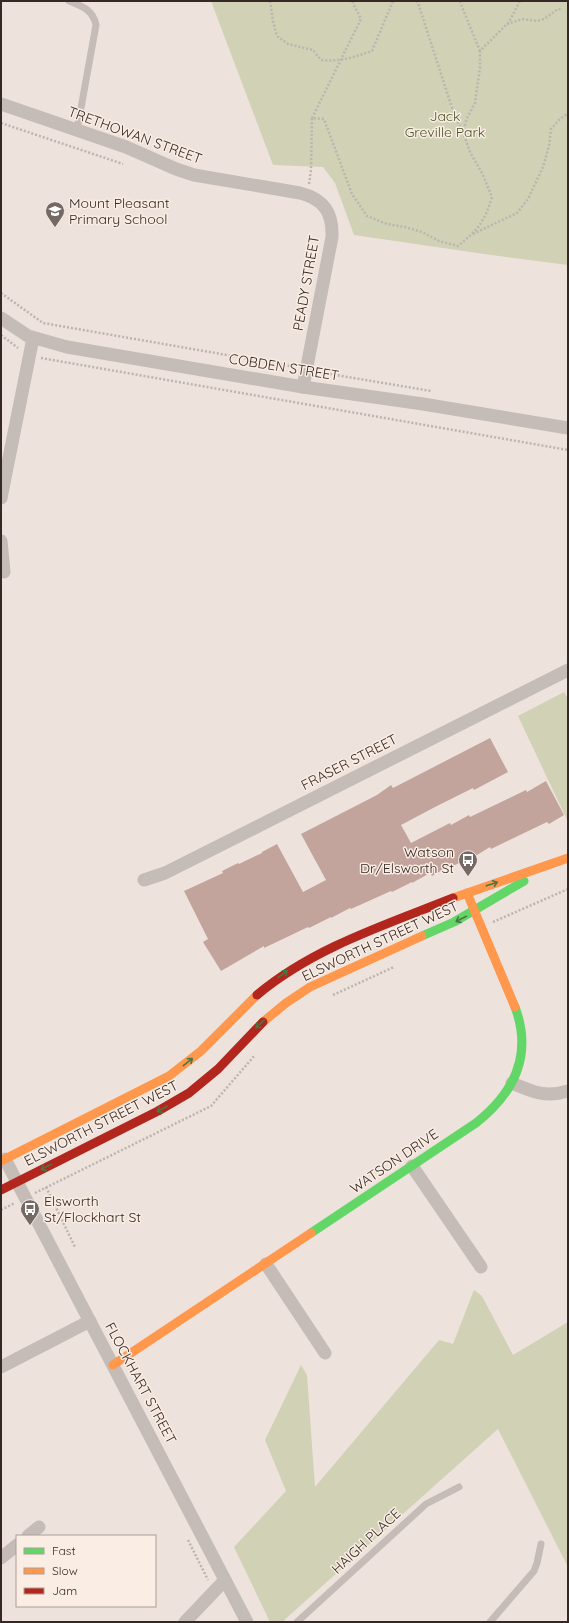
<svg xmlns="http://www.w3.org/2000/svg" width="569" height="1623" font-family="Quicksand,sans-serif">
	<rect width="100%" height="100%" fill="#ede3dc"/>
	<g fill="#d0d1b5">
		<path d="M211,1H568V265L484,254L354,235L335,183L323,167L273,165Z"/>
		<path d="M564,692L568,699V822L518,716Z"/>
		<path d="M474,1290L482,1296L513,1355L568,1322V1567L498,1429L282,1622H270L234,1547L286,1491L265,1440L301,1365L307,1375L315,1487L439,1340L453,1344Z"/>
	</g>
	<path fill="#c2a49d" d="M490,738L508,772L474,790L473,788L435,807L401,825L411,843L450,823L451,825L469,815L470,817L526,790L527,792L546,781L564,815L549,824L547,822L491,849L490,847L472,858L471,857L451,867V865L432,876L430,873L412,883V882L392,892L391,891L351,909L350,908L331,918V917L309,928L308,927L264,948V946L221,971L203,942L208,939L184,891L223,873L222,871L238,863L239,864L262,853V852L277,844L303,892L326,880L301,834L377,795L391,785L393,788Z"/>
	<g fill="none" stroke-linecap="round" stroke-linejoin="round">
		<g stroke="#beb4af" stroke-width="2.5" stroke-dasharray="2 2" stroke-linecap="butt">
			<path d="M270,1L273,21L277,36L288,44L313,50L321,60C341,62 354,57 372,51L393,1"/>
			<path d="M416,1L418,3L454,114L463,132"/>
			<path d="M460,1L462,7L480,51"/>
			<path d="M507,24L522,19L537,21L544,19L558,9L562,10"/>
			<path d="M312,118L361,19L352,1"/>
			<path d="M1,123L123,164"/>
			<path d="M309,184L311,170L312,118L324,119L352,194L367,216L387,224L405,227L422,232L439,241L458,246C479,229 484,222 492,197L482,173L470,152L463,132L467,118L475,103L480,68V51L509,22L520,1"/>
			<path d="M473,234L517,213L528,199L543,167L549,146L551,129L559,120L568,113"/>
			<path d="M1,293L43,323L296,367"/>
			<path d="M1,335L18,348"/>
			<path d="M41,358L568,450"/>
			<path d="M318,372L431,391"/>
			<path d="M493,922L568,889"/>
			<path d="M333,995L394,967"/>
			<path d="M46,1187L75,1247"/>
			<path d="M35,1193L211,1106L255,1055"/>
			<path d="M1,1210L15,1203"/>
			<path d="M188,1540L208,1580"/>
		</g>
		<g stroke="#c5bcb7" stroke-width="7">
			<path d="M69,1C82,6 93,10 96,25L77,130"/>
			<path d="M297,1622L426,1504L459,1487"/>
			<path d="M490,1622L534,1571L537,1563L541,1544"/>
		</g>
		<g stroke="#c5bcb7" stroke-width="13">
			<path d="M1,104L126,147L176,169L194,175L300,193C324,199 333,213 332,237L303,387"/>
			<path d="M1,318L28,336L67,347L303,387L423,404L568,428"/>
			<path d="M1,498L33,338"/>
			<path d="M1,541L4,572"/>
			<path d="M144,880L165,873L568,670"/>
			<path d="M512,1083C533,1092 546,1098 568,1091"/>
			<path d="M5,1159L247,1622"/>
			<path d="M412,1166L481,1267"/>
			<path d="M266,1264L325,1353"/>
			<path d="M1,1367L90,1321"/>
			<path d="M28,1536L39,1527"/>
			<path d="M1,1558L17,1545"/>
			<path d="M185,1622L225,1580"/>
		</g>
		<g stroke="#63d668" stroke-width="9">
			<path d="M422,936L454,922L524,881"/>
			<path d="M311,1233L476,1123C514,1093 533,1055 515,1007"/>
		</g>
		<g stroke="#ff974d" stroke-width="9">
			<path d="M467,893L515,1007"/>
			<path d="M453,898L568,858"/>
			<path d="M263,1022L286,1003L310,987L422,936"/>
			<path d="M1,1161L169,1076L201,1051L257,995"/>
			<path d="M113,1365L311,1233"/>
		</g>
		<g stroke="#b3261e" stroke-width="9">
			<path d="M257,995C313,948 385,925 453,898"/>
			<path d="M1,1190L158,1111L189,1093L218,1069L263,1022"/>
		</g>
	</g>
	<defs><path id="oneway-shaft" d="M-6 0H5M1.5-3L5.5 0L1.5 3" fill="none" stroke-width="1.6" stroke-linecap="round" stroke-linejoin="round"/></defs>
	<g stroke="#4a7643">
		<use href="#oneway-shaft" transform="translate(492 884) rotate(-18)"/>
		<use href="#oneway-shaft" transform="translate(461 919) rotate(153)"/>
		<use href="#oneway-shaft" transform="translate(283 974) rotate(-35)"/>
		<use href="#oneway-shaft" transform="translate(260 1024) rotate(136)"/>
		<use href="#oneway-shaft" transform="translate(188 1062) rotate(-38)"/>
		<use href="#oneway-shaft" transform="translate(162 1109) rotate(152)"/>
		<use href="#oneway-shaft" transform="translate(46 1167) rotate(153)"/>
	</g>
	<defs>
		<g id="school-pin" transform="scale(1)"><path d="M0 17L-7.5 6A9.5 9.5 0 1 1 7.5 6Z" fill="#756965" stroke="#faede3"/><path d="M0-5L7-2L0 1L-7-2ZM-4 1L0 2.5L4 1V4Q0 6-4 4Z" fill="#fff"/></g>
		<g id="bus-pin" transform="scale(1)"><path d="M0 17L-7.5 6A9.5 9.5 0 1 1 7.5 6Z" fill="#756965" stroke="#faede3"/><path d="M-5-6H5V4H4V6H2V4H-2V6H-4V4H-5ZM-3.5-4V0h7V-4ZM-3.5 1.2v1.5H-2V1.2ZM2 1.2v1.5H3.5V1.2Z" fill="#fff"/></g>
	</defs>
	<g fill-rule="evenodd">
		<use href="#school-pin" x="55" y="211"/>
		<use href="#bus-pin" x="468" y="860"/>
		<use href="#bus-pin" x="30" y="1209"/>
	</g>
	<g text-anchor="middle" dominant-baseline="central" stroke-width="3" stroke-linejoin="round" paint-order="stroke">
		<g font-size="14" fill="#4a5627" stroke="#faede3">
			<text x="445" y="116">Jack<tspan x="445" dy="16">Greville Park</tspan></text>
		</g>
		<g font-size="14" fill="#352825" stroke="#faede3">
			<text transform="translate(135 135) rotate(20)">TRETHOWAN STREET</text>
			<text transform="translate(306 283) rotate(-80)">PEADY STREET</text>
			<text transform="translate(284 367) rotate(9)">COBDEN STREET</text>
			<text transform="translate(349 762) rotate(-27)">FRASER STREET</text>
			<text transform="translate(380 941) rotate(-25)">ELSWORTH STREET WEST</text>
			<text transform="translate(101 1123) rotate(-27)">ELSWORTH STREET WEST</text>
			<text transform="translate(394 1161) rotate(-34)">WATSON DRIVE</text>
			<text transform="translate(141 1383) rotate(62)">FLOCKHART STREET</text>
			<text transform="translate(366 1541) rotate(-43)">HAIGH PLACE</text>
		</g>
		<g font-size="14" fill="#352825" stroke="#faede3" text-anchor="start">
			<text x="69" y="203">Mount Pleasant<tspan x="69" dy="16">Primary School</tspan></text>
			<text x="454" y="852" text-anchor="end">Watson<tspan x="454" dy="16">Dr/Elsworth St</tspan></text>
			<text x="44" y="1201">Elsworth<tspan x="44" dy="16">St/Flockhart St</tspan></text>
		</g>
	</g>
	<rect width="569" height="1623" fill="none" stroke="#352825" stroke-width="4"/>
	<rect x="16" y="1535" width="140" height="72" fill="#faede3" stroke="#ab9e97"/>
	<rect x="24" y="1548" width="20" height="6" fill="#63d668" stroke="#ab9e97"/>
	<text x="52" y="1555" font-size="12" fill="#352825">Fast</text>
	<rect x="24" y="1568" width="20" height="6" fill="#ff974d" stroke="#ab9e97"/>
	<text x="52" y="1575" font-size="12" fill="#352825">Slow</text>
	<rect x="24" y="1588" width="20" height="6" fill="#b3261e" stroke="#ab9e97"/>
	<text x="52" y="1595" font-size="12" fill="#352825">Jam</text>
</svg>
